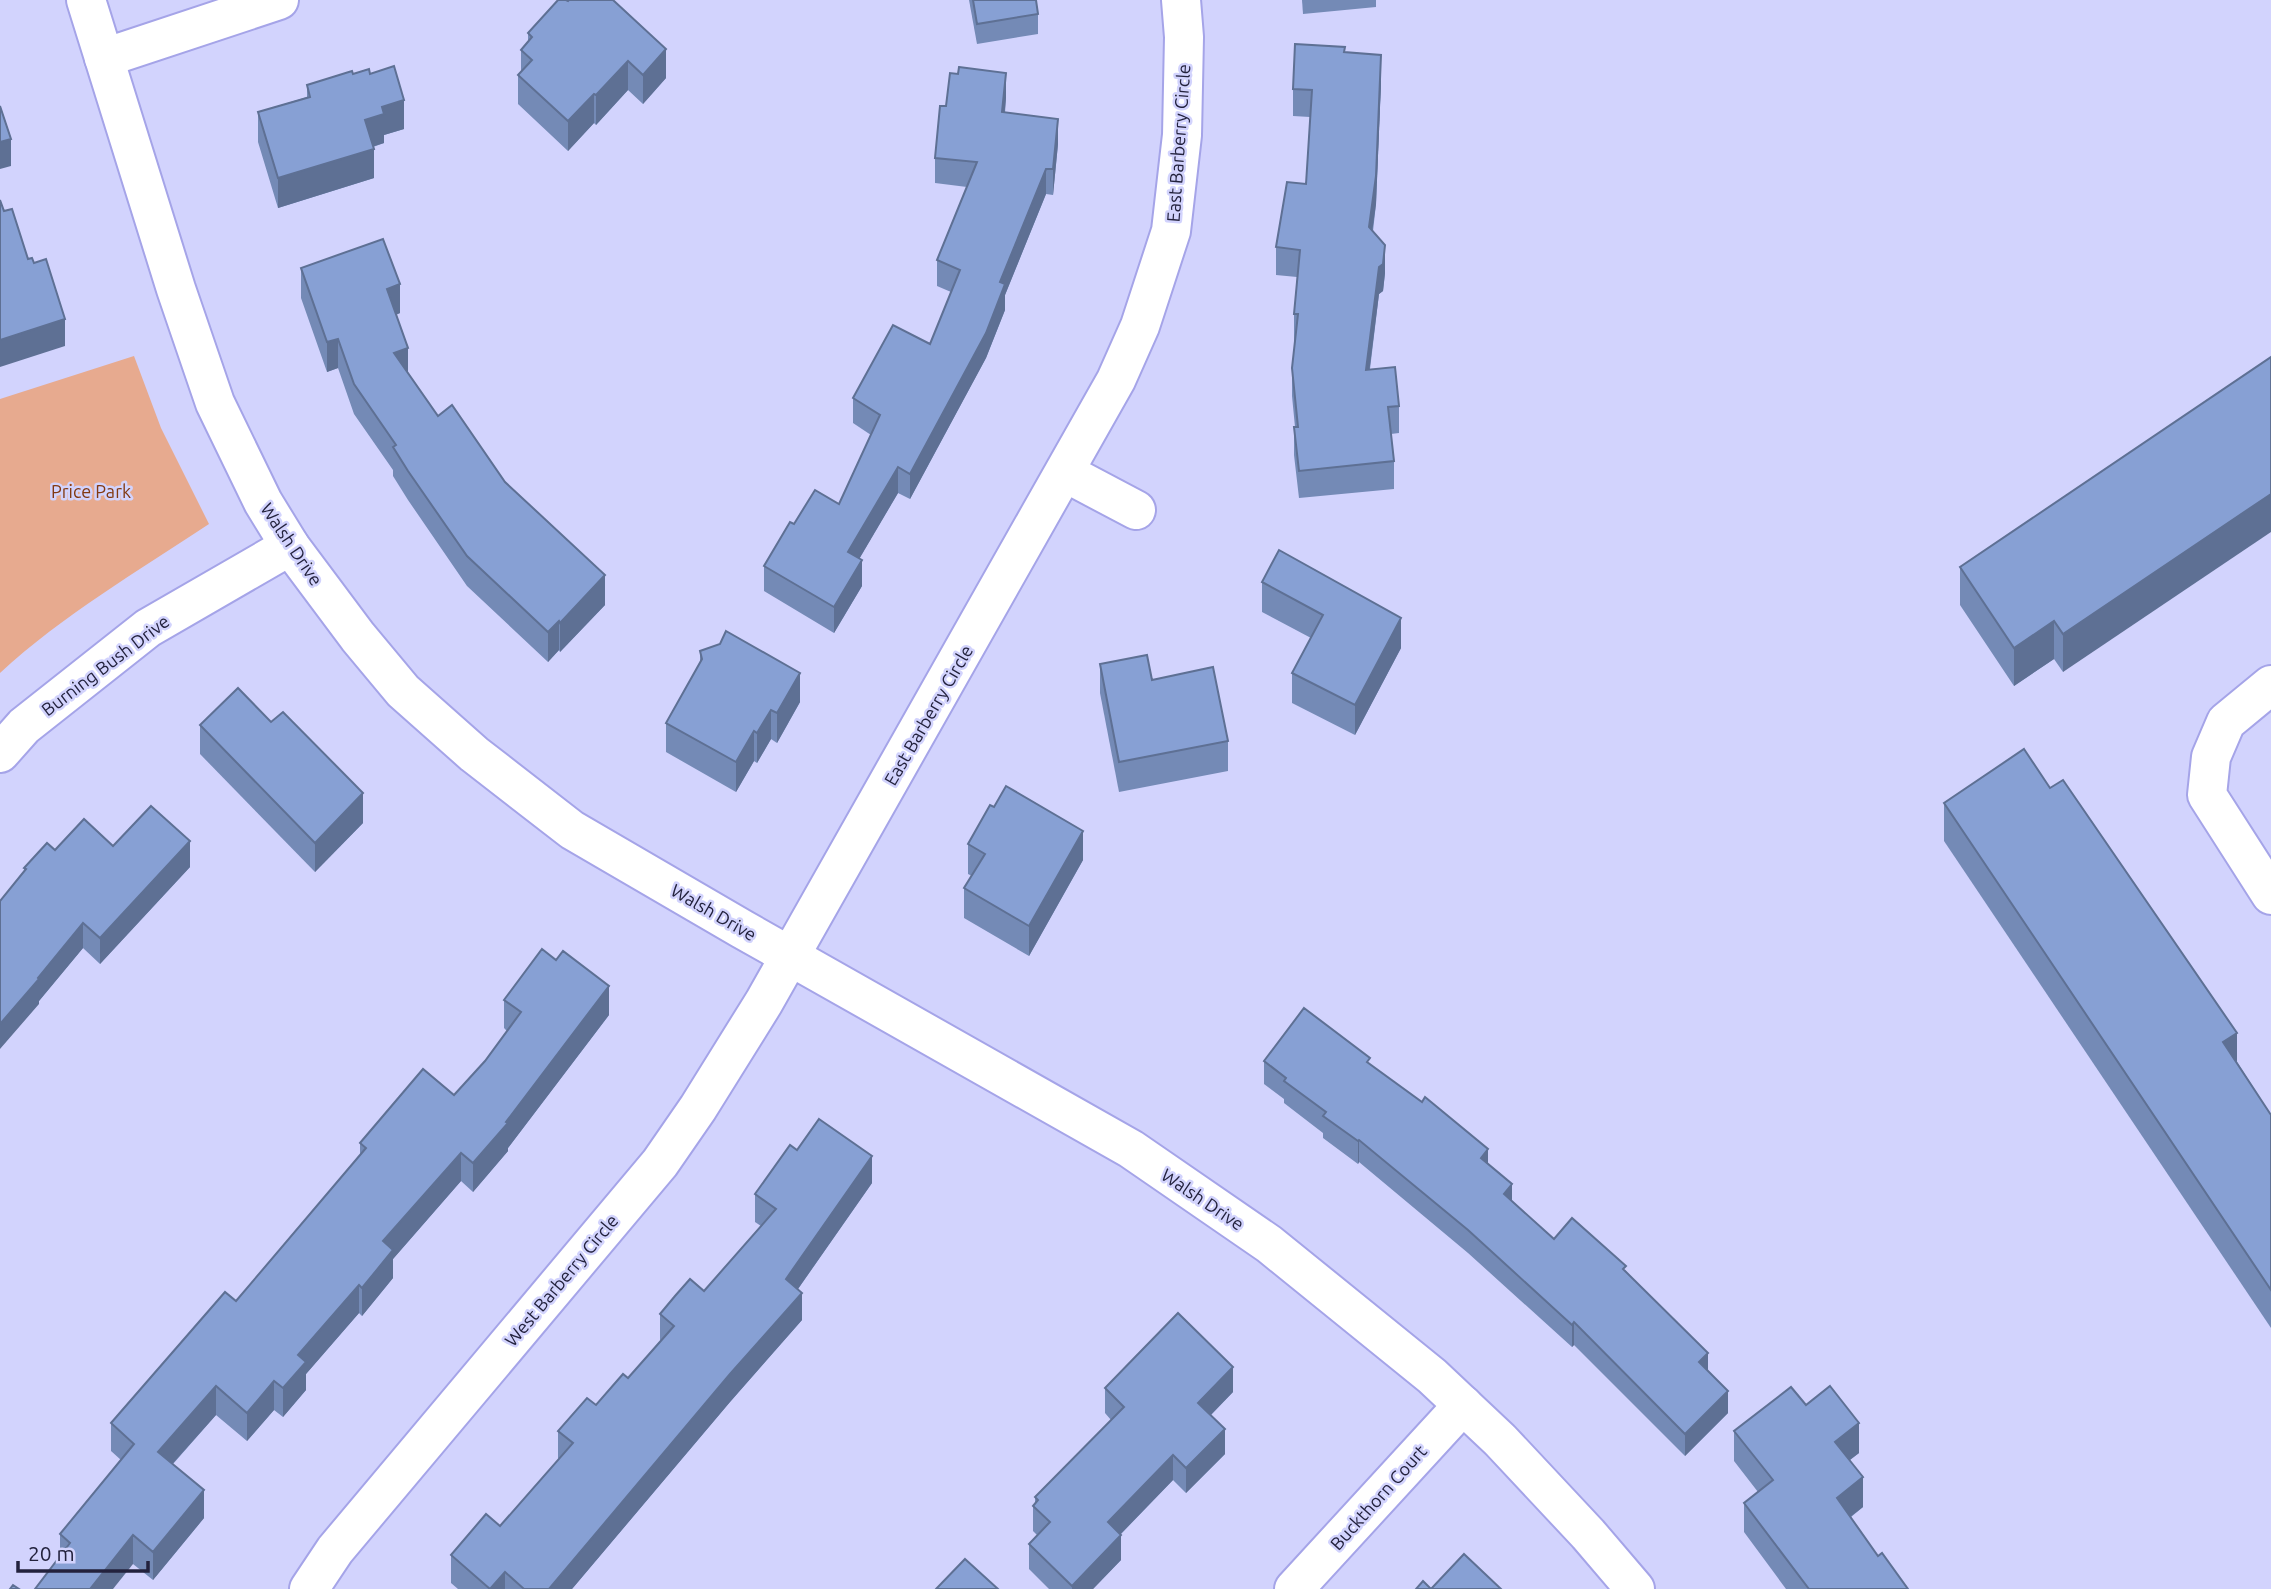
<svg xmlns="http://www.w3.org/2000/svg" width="2271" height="1589" font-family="Ubuntu,sans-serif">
	<rect width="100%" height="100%" fill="#d2d3fd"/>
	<path fill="#e7aa8f" d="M134,356L161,428L209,524C138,571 63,615 0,673V399Z"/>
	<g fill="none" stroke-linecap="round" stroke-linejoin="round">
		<g stroke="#a5a4e8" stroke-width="42">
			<g id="minor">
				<path d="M86,0L176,289L215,403L263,502L290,546L358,637L403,691L474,754L572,830L742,929L1131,1149L1269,1244L1432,1376L1500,1440L1588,1534L1635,1589"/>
				<path d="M104,58L279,0"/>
				<path d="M1066,473L1136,510"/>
				<path d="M2271,685L2226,722L2211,757L2207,795L2271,895"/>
				<path d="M0,753L24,726L148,628L290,546"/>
				<path d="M309,1589L335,1550L660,1163L698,1108L764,1002L1116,380L1140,326L1171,231L1182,135L1184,37L1181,0"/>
				<path d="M1294,1589L1463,1405"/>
			</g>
		</g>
		<use href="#minor" stroke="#fff" stroke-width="38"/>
	</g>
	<g fill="#748ab6">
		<path d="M969,0H1036L1038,14V34L977,44Z"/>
		<path d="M1302,0H1376V7L1303,14Z"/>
		<path d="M568,1L666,78L643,104L628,90L596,125L594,123L568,151L518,104V75L521,72V50L528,42V33Z"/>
		<path d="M1345,52L1381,83L1376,204L1373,231L1385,273L1383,291L1379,294L1370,369L1399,406V433L1391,434L1394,461V489L1299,498L1294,455V427H1295L1292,396V368L1295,341H1294V314L1297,277L1276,275V247L1306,184L1310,117L1293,116V89Z"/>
		<path d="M353,74H370L404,129L384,135V143L373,147L374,178L278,208L258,142V112L307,97V85Z"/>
		<path d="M1006,98L1005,113L1058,144L1053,195L1046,194L1005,295V310L986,358L910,499L898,493L859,559L862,586L834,633L764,591V566L794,524L839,504L871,435L853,423V398L930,344L951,292L937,286V260L967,187L935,183V158L946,106Z"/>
		<path d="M301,268L400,313L396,315L408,373L438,416L505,482L605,605L560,652L559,650L548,662L467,586L408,500L393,476V470L354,414L338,368L327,372L301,298Z"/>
		<path d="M2271,357L2063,672L2054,659L2014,686L1960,605V567Z"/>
		<path d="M1262,582L1401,648L1355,735L1292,703V673L1311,638L1262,612Z"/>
		<path d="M700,651L800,702L777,743L771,739L757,763L754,761L736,792L666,752V723L700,662Z"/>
		<path d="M1100,664L1152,680L1228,741V771L1119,792L1100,693Z"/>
		<path d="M200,725L363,823L315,872L200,754Z"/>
		<path d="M2050,788L2237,1062L2271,1115V1328L1944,841V803Z"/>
		<path d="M968,844L1083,860L1029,956L964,918V888L972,876L968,874Z"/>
		<path d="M113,846L190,867L100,964L83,948L39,1001V1004L24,868L55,850Z"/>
		<path d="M504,1000L609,1015L508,1148V1151L473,1192L461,1181L393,1259V1278L362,1316L359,1313L306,1374V1390L283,1417L274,1410L247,1441L216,1415L173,1464L204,1518L153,1580L133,1564L60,1556V1534L121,1460L111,1451V1423L236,1301L360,1155V1143L454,1095L485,1061L507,1031L504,1028Z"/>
		<path d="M1264,1061L1370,1064L1488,1164L1512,1201L1554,1239L1626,1271L1708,1371L1728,1413L1685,1456L1574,1345L1572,1347L1468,1253L1359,1162L1358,1164L1323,1138V1133L1284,1103V1099L1264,1084Z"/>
		<path d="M797,1150L872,1183L798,1289L802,1320L730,1402L572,1589H458L451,1583V1555L500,1526L559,1459L558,1458V1431L596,1405L628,1378L660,1341V1314L704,1291L761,1226L755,1222V1194Z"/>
		<path d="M1105,1388L1233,1392L1211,1415L1225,1454L1186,1493L1173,1480L1121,1534V1560L1093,1589H1049L1029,1569V1544L1037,1535L1033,1531V1506L1035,1503V1497L1111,1420L1105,1413Z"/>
		<path d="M1806,1405L1859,1453L1850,1460L1863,1507L1851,1517L1878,1556L1908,1589H1786L1744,1532V1503L1758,1492L1734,1461V1431Z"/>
	</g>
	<g fill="#5e7094">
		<path d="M666,49V78L643,104V75Z"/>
		<path d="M1381,55V83L1376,204L1369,254V227Z"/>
		<path d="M628,61V90L596,125V95Z"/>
		<path d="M1006,73V98L1002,138V112Z"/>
		<path d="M594,94V123L568,151V121Z"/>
		<path d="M404,100V129L384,135V143L365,149V120L382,107Z"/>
		<path d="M1058,119V144L1053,195V169Z"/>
		<path d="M11,139V166L0,169V142Z"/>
		<path d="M374,149V178L278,208V178Z"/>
		<path d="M1046,169V194L1005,295V310L986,358L910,499V474L1000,282Z"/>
		<path d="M1385,245V273L1383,291L1379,294L1366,397V370L1379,267Z"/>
		<path d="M400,284V313L387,318V289Z"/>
		<path d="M65,319V346L0,367V340Z"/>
		<path d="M338,339V368L327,372V342Z"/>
		<path d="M408,348V377L394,353Z"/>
		<path d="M898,467V493L848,578V552Z"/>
		<path d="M2271,494V532L2063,672V634Z"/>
		<path d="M862,560V586L834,633V607Z"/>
		<path d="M605,575V605L560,652V623Z"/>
		<path d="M1401,618V648L1355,735V705Z"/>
		<path d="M559,621V650L548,662V632Z"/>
		<path d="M2054,621V659L2014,686V648Z"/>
		<path d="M800,673V702L777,743V713Z"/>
		<path d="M771,710V739L757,763V733Z"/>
		<path d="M754,731V761L736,792V762Z"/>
		<path d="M363,793V823L315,872V843Z"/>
		<path d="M1083,831V860L1029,956V926Z"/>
		<path d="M190,841V867L100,964V938Z"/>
		<path d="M83,923V948L39,1001V1004L0,1049V1024Z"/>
		<path d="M609,986V1015L508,1148V1151L473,1192V1163L506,1122Z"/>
		<path d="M2237,1033V1071L2223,1042Z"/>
		<path d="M1359,1140V1162L1358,1164V1141Z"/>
		<path d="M1488,1149V1171L1481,1158Z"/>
		<path d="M461,1153V1181L393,1259V1278L362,1316V1288L383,1241Z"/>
		<path d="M872,1156V1183L786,1306V1279Z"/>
		<path d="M1512,1184V1207L1504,1194Z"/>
		<path d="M359,1285V1313L306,1374V1390L283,1417V1388L298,1355Z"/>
		<path d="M802,1293V1320L730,1402L572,1589H549L730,1374Z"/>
		<path d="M1574,1322V1345L1572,1347V1325Z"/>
		<path d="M1708,1353V1376L1699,1362Z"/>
		<path d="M1233,1367V1392L1198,1428V1403Z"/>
		<path d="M274,1381V1410L247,1441V1413Z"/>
		<path d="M216,1386V1415L158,1480V1452Z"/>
		<path d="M1728,1391V1413L1685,1456V1434Z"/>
		<path d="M1859,1423V1453L1835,1471V1442Z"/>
		<path d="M1225,1429V1454L1186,1493V1468Z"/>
		<path d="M1173,1455V1480L1108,1547V1522Z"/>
		<path d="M1863,1477V1507L1837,1527V1498Z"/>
		<path d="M204,1490V1518L153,1580V1552Z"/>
		<path d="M133,1535V1564L113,1589H90Z"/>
		<path d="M1121,1535V1560L1093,1589H1072V1586Z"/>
		<path d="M505,1572V1589H490Z"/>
	</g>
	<g fill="#87a0d4" stroke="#5e7094" stroke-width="2">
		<path d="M558,0H566L568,1L569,0H613L666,49L643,75L628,61L596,95L594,94L568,121L518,75L532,60L521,50L532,37L528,33Z"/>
		<path d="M973,0H1036L1038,14L977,24Z"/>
		<path d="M1295,44L1345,47L1344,52L1381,55L1376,176L1369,227L1385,245L1383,264L1379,267L1366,370L1395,367L1399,406L1388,407L1394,461L1299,471L1294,427H1298L1292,368L1298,314H1294L1300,250L1276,247L1287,182L1306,184L1312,90L1293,89Z"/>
		<path d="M394,66L404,100L382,107L384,114L365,120L374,149L278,178L258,112L310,97L307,85L352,71L353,74L369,69L370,74Z"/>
		<path d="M959,67L1006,73L1002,112L1058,119L1053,169H1046L1000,282L1005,284L986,333L910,474L898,467L848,552L862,560L834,607L764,566L790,522L794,524L815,490L839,504L880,415L853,398L893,325L930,344L960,270L937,260L977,162L935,158L940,106H946L950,73L958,74Z"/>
		<path d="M0,106L11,139L0,142Z"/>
		<path d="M0,200L4,211L12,209L28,259L32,258L34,263L46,259L65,319L0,340Z"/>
		<path d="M383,239L400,284L387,289L408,348L394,353L438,416L452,405L505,482L605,575L560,623L559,621L548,632L467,556L408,471L393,447L396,445L354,384L338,339L327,342L301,268Z"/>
		<path d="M2271,357V494L2063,634L2054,621L2014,648L1960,567Z"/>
		<path d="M1279,550L1401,618L1355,705L1292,673L1323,615L1262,582Z"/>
		<path d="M726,631L800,673L777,713L771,710L757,733L754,731L736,762L666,723L702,659L700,651L720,644Z"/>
		<path d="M1147,655L1152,680L1213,667L1228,741L1119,762L1100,664Z"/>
		<path d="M238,688L271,722L283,712L363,793L315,843L200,725Z"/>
		<path d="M2024,749L2050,788L2063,780L2237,1033L2223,1042L2271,1115V1290L1944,803Z"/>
		<path d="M1006,786L1083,831L1029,926L964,888L985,854L968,844L990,805L994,807Z"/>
		<path d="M151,806L190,841L100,938L83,923L38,978L39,979L0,1024V901L26,869L24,868L47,843L55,850L84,819L113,846Z"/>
		<path d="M542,949L556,960L563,951L609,986L506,1122L508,1123L473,1163L461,1153L383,1241L393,1250L362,1288L359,1285L298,1355L306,1362L283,1388L274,1381L247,1413L216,1386L158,1452L204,1490L153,1552L133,1535L90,1589H35L70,1543L60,1534L134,1444L111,1423L225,1292L236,1301L366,1148L360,1143L423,1069L454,1095L485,1061L521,1012L504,1000Z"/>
		<path d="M1304,1008L1370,1058L1367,1062L1422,1102L1425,1097L1488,1149L1481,1158L1512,1184L1504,1194L1554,1239L1572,1218L1626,1266L1623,1269L1708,1353L1699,1362L1728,1391L1685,1434L1574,1322L1572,1325L1468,1230L1359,1140L1358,1141L1323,1116L1326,1112L1284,1081L1286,1078L1264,1061Z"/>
		<path d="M819,1119L872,1156L786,1279L802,1293L730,1374L549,1589H524L505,1572L490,1589L451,1555L486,1514L500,1526L573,1443L558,1431L587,1398L596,1405L623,1374L628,1378L674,1326L660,1314L675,1296L690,1279L704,1291L776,1209L755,1194L790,1145L797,1150Z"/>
		<path d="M1178,1313L1233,1367L1198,1403L1225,1429L1186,1468L1173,1455L1108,1522L1121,1535L1072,1586L1029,1544L1050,1522L1033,1506L1038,1500L1035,1497L1124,1407L1105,1388Z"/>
		<path d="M1830,1386L1859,1423L1835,1442L1863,1477L1837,1498L1878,1556L1882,1553L1908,1589H1809L1744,1503L1773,1480L1734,1431L1791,1387L1806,1405Z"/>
		<path d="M1464,1554L1501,1589H1416L1423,1581L1431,1589Z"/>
		<path d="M965,1559L998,1589H936Z"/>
		<path d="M13,1585L19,1589H10Z"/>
	</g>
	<g text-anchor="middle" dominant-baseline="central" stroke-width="5" stroke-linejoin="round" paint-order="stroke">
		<g font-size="18" fill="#23223d" stroke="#d2d3fd">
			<text transform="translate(1178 143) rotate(-86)">East Barberry Circle</text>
			<text transform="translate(292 544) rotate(56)">Walsh Drive</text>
			<text transform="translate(105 665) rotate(-37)">Burning Bush Drive</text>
			<text transform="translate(928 715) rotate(-60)">East Barberry Circle</text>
			<text transform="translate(714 912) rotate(30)">Walsh Drive</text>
			<text transform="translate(1203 1199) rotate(34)">Walsh Drive</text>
			<text transform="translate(561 1280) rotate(-50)">West Barberry Circle</text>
			<text transform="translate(1378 1497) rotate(-48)">Buckthorn Court</text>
		</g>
		<g font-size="18" fill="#823912" stroke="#d2d3fd">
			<text x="91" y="491">Price Park</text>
		</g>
	</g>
	<path d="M18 1561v10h130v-10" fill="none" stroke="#23223d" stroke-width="3.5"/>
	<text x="28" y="1561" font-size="21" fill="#23223d" stroke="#d2d3fd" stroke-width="5" paint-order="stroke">20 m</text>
</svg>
